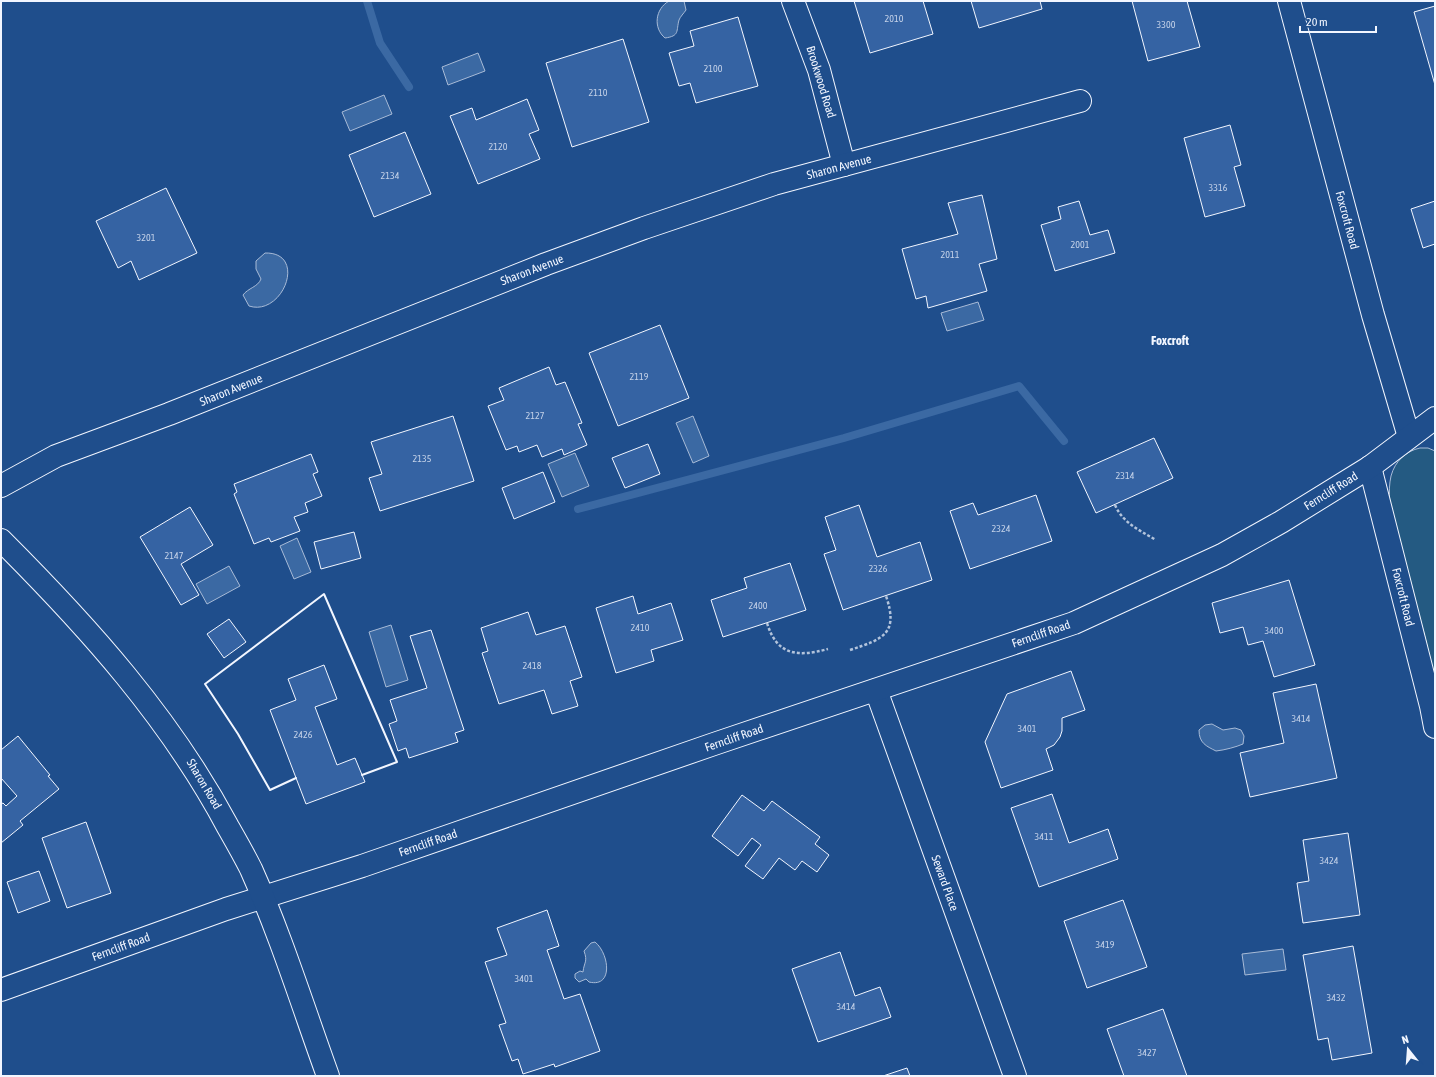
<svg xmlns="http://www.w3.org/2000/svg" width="1436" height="1077" font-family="'Asap Condensed',sans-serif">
	<rect width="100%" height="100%" fill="#1f4e8c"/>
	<path fill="#245a82" stroke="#a8bbd7" d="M1420,448H1428L1435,451V680C1428,647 1419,614 1409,580C1401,550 1384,507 1391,476C1395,461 1406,451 1420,448Z"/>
	<g fill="#3b69a3" stroke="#a8bbd7">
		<path d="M669,1H684L686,10C684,13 680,17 679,20C676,31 680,36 665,38C653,28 655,9 669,1Z"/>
		<path d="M478,53L485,71L448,85L442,67Z"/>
		<path d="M384,95L392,114L350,131L342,112Z"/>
		<path d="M265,253C308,252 283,317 249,306L243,295C248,288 258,287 261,279L256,269V261Z"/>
		<path d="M978,302L984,320L947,331L941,313Z"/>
		<path d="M693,416L709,456L693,463L676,423Z"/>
		<path d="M575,453L589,486L562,497L548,464Z"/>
		<path d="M297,538L311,572L294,579L280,546Z"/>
		<path d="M229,566L240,586L207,604L196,584Z"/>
		<path d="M391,625L408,680L386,687L369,632Z"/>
		<path d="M1212,724L1223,730L1235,728L1241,730L1244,736L1243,744C1236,747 1225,750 1216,751C1206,746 1199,743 1199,730L1205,725Z"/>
		<path d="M595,942C609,953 614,988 589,982L586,979L579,982L575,978V974L580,971L583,972C584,962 588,962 584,951L591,943Z"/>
		<path d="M1283,949L1286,970L1245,975L1242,954Z"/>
	</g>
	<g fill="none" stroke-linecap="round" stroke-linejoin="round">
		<g stroke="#3b69a3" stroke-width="8">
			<path d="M367,1L380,43L409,87"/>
			<path d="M578,509L844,438L1019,386L1064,441"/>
		</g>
	</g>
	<g fill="#3563a3" stroke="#f2f6ff">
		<path d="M854,1H923L933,34L870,53Z"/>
		<path d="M971,1H1040L1042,9L979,28Z"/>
		<path d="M1132,1H1187L1200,47L1148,61Z"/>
		<path d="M1435,6V85L1414,12Z"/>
		<path d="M738,17L758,86L696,103L690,83L679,86L669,53L694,46L690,31Z"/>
		<path d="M623,39L649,122L572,147L546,63Z"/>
		<path d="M527,99L539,130L529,134L540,159L478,184L450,116L472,108L476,120Z"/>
		<path d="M1230,125L1241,165L1234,167L1245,206L1205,217L1184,138Z"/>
		<path d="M405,132L431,194L374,217L349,155Z"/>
		<path d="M166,188L197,253L139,280L131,261L118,268L96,221Z"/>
		<path d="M982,195L997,259L979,264L987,291L928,308L926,296L916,299L902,249L958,234L948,203Z"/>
		<path d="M1079,201L1090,235L1108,230L1115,253L1055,271L1041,225L1061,219L1058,207Z"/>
		<path d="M1435,201V244L1423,248L1411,209Z"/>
		<path d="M660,325L689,398L618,426L589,353Z"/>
		<path d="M549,367L556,385L565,382L582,423L578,424L587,445L564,455L562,449L542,457L537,445L519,452L517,446L506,450L488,406L504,400L499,388Z"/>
		<path d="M453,416L474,481L380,511L369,478L382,474L371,442Z"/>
		<path d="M1154,438L1173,478L1096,513L1077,472Z"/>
		<path d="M648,444L660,474L625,488L612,458Z"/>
		<path d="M311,454L318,472L313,474L322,496L305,503L308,512L294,517L300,531L271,542L269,538L254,544L234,494L237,492L234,484Z"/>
		<path d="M543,472L555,502L514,519L502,488Z"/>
		<path d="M1036,495L1052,541L970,569L950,511L973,503L978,515Z"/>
		<path d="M859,505L877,557L920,542L932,580L843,610L824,554L836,550L825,517Z"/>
		<path d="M190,507L213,545L181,564L199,595L181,605L140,537Z"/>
		<path d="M354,532L361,558L321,569L314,542Z"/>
		<path d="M790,563L806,610L723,637L711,600L747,588L744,578Z"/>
		<path d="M1289,580L1315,665L1274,677L1263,641L1248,645L1243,627L1220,633L1212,603Z"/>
		<path d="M633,596L638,614L671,603L683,640L651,650L654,661L616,673L596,608Z"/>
		<path d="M528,612L536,635L565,626L582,677L570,681L578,706L552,714L544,690L499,704L482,653L488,651L481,628Z"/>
		<path d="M229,619L246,642L224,658L207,634Z"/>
		<path d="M431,630L464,730L455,733L458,742L409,758L406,748L398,751L389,724L397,721L390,700L427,688L410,636Z"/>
		<path d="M324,665L337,699L315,707L337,765L355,758L365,782L306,804L270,710L296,700L288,679Z"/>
		<path d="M1071,671L1085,710L1062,718V731L1060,737L1054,745L1046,749L1053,770L1001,788L985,742L1007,694Z"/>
		<path d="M1316,684L1337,778L1250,797L1240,753L1284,743L1273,693Z"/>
		<path d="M18,736L50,775L48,776L59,789L20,821L23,825L1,843V804L3,803L6,806L17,796L1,778V750Z"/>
		<path d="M1052,794L1069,843L1108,829L1118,859L1039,887L1011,808Z"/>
		<path d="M742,795L764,811L772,801L820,837L815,844L829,855L817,872L802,861L795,870L779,858L763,879L745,866L761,845L752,838L738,856L712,836Z"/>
		<path d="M86,822L111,893L67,908L42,838Z"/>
		<path d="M1348,833L1360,915L1303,923L1297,883L1309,881L1303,840Z"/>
		<path d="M39,871L50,901L18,913L7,882Z"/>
		<path d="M1123,900L1147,967L1087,988L1064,921Z"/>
		<path d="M547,910L559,946L547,950L564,999L580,994L600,1051L555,1067L554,1064L523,1074L518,1059L512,1061L499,1025L506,1023L485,962L507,955L497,928Z"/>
		<path d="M1353,946L1372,1053L1332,1060L1328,1038L1318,1040L1303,955Z"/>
		<path d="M840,952L855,996L880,987L891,1017L818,1042L792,969Z"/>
		<path d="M1163,1009L1187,1076H1124L1107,1029Z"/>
		<path d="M907,1068L910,1076H883Z"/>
	</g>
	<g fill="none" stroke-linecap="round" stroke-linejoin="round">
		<g stroke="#f2f6ff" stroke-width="24">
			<g id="minor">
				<path d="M793,1L819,70L844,165"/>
				<path d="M1289,1L1373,315L1409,437"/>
				<path d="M1370,467L1431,706L1435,727"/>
				<path d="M1,486L56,456L169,414L546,264L644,228L774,184L1080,101"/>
				<path d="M876,690L1015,1076"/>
				<path d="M1,990L226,909L362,866L714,744L1074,623L1222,555L1281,522L1370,467L1435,418"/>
			</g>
		</g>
		<g stroke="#f2f6ff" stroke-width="24">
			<path id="secondary" d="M1,540C88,627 170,718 228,827C236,841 244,855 251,869C281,936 303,1007 328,1076"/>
		</g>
		<g stroke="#b3c4dc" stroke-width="2.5" stroke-dasharray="3 2" stroke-linecap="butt">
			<path d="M1115,505C1123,523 1139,530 1156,540"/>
			<path d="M767,623C777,656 798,657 828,649"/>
			<path d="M850,650C883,639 899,634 886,596"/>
		</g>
		<use href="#minor" stroke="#1f4e8c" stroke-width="22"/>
		<use href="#secondary" stroke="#1f4e8c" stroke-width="22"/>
		<path stroke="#f2f6ff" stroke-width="2" d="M296,778L270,790L238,734L205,684L324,594L397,762L362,775"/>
	</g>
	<g text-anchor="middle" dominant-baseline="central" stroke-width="3" stroke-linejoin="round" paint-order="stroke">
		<g font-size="10" fill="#c3d1e8">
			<text x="894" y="18">2010</text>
			<text x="1166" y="24">3300</text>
			<text x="713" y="68">2100</text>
			<text x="598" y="92">2110</text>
			<text x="498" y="146">2120</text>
			<text x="390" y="175">2134</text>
			<text x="1218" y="187">3316</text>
			<text x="146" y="237">3201</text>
			<text x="1080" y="244">2001</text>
			<text x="950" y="254">2011</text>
			<text x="639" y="376">2119</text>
			<text x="535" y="415">2127</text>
			<text x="422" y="458">2135</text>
			<text x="1125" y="475">2314</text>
			<text x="1001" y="528">2324</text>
			<text x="174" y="555">2147</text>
			<text x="878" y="568">2326</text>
			<text x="758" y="605">2400</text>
			<text x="640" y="627">2410</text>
			<text x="1274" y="630">3400</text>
			<text x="532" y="665">2418</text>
			<text x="1301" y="718">3414</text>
			<text x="1027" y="728">3401</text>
			<text x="303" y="734">2426</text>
			<text x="1044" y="836">3411</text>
			<text x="1329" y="860">3424</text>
			<text x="1105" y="944">3419</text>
			<text x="524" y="978">3401</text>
			<text x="1336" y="997">3432</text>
			<text x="846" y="1006">3414</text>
			<text x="1147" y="1052">3427</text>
		</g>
		<g font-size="12" fill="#f2f6ff" stroke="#1f4e8c">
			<text transform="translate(821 82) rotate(73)">Brookwood Road</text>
			<text transform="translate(839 167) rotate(-15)">Sharon Avenue</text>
			<text transform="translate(1347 220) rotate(75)">Foxcroft Road</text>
			<text transform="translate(532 270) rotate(-21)">Sharon Avenue</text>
			<text transform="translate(231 390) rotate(-22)">Sharon Avenue</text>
			<text transform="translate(1331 491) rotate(-32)">Ferncliff Road</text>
			<text transform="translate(1403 597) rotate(76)">Foxcroft Road</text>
			<text transform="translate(1041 634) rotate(-19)">Ferncliff Road</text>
			<text transform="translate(734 738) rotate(-19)">Ferncliff Road</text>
			<text transform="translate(204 784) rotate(59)">Sharon Road</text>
			<text transform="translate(428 843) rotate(-19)">Ferncliff Road</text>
			<text transform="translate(945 883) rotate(70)">Seward Place</text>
			<text transform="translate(121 947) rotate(-20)">Ferncliff Road</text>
		</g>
		<g font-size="13" font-weight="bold" fill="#f2f6ff" stroke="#1f4e8c">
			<text x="1170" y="340">Foxcroft</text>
		</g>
	</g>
	<rect width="1436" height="1077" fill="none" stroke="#f2f6ff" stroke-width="4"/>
	<g transform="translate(1408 1049) rotate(343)" stroke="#1f4e8c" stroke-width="3" paint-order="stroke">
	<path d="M0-3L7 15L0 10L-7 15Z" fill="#f2f6ff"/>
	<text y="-6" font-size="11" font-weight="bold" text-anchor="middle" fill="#f2f6ff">N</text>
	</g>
	<path d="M1300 26v6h76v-6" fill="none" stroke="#f2f6ff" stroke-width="2"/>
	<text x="1306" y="26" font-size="12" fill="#f2f6ff" stroke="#1f4e8c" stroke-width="3" paint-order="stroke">20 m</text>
</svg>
